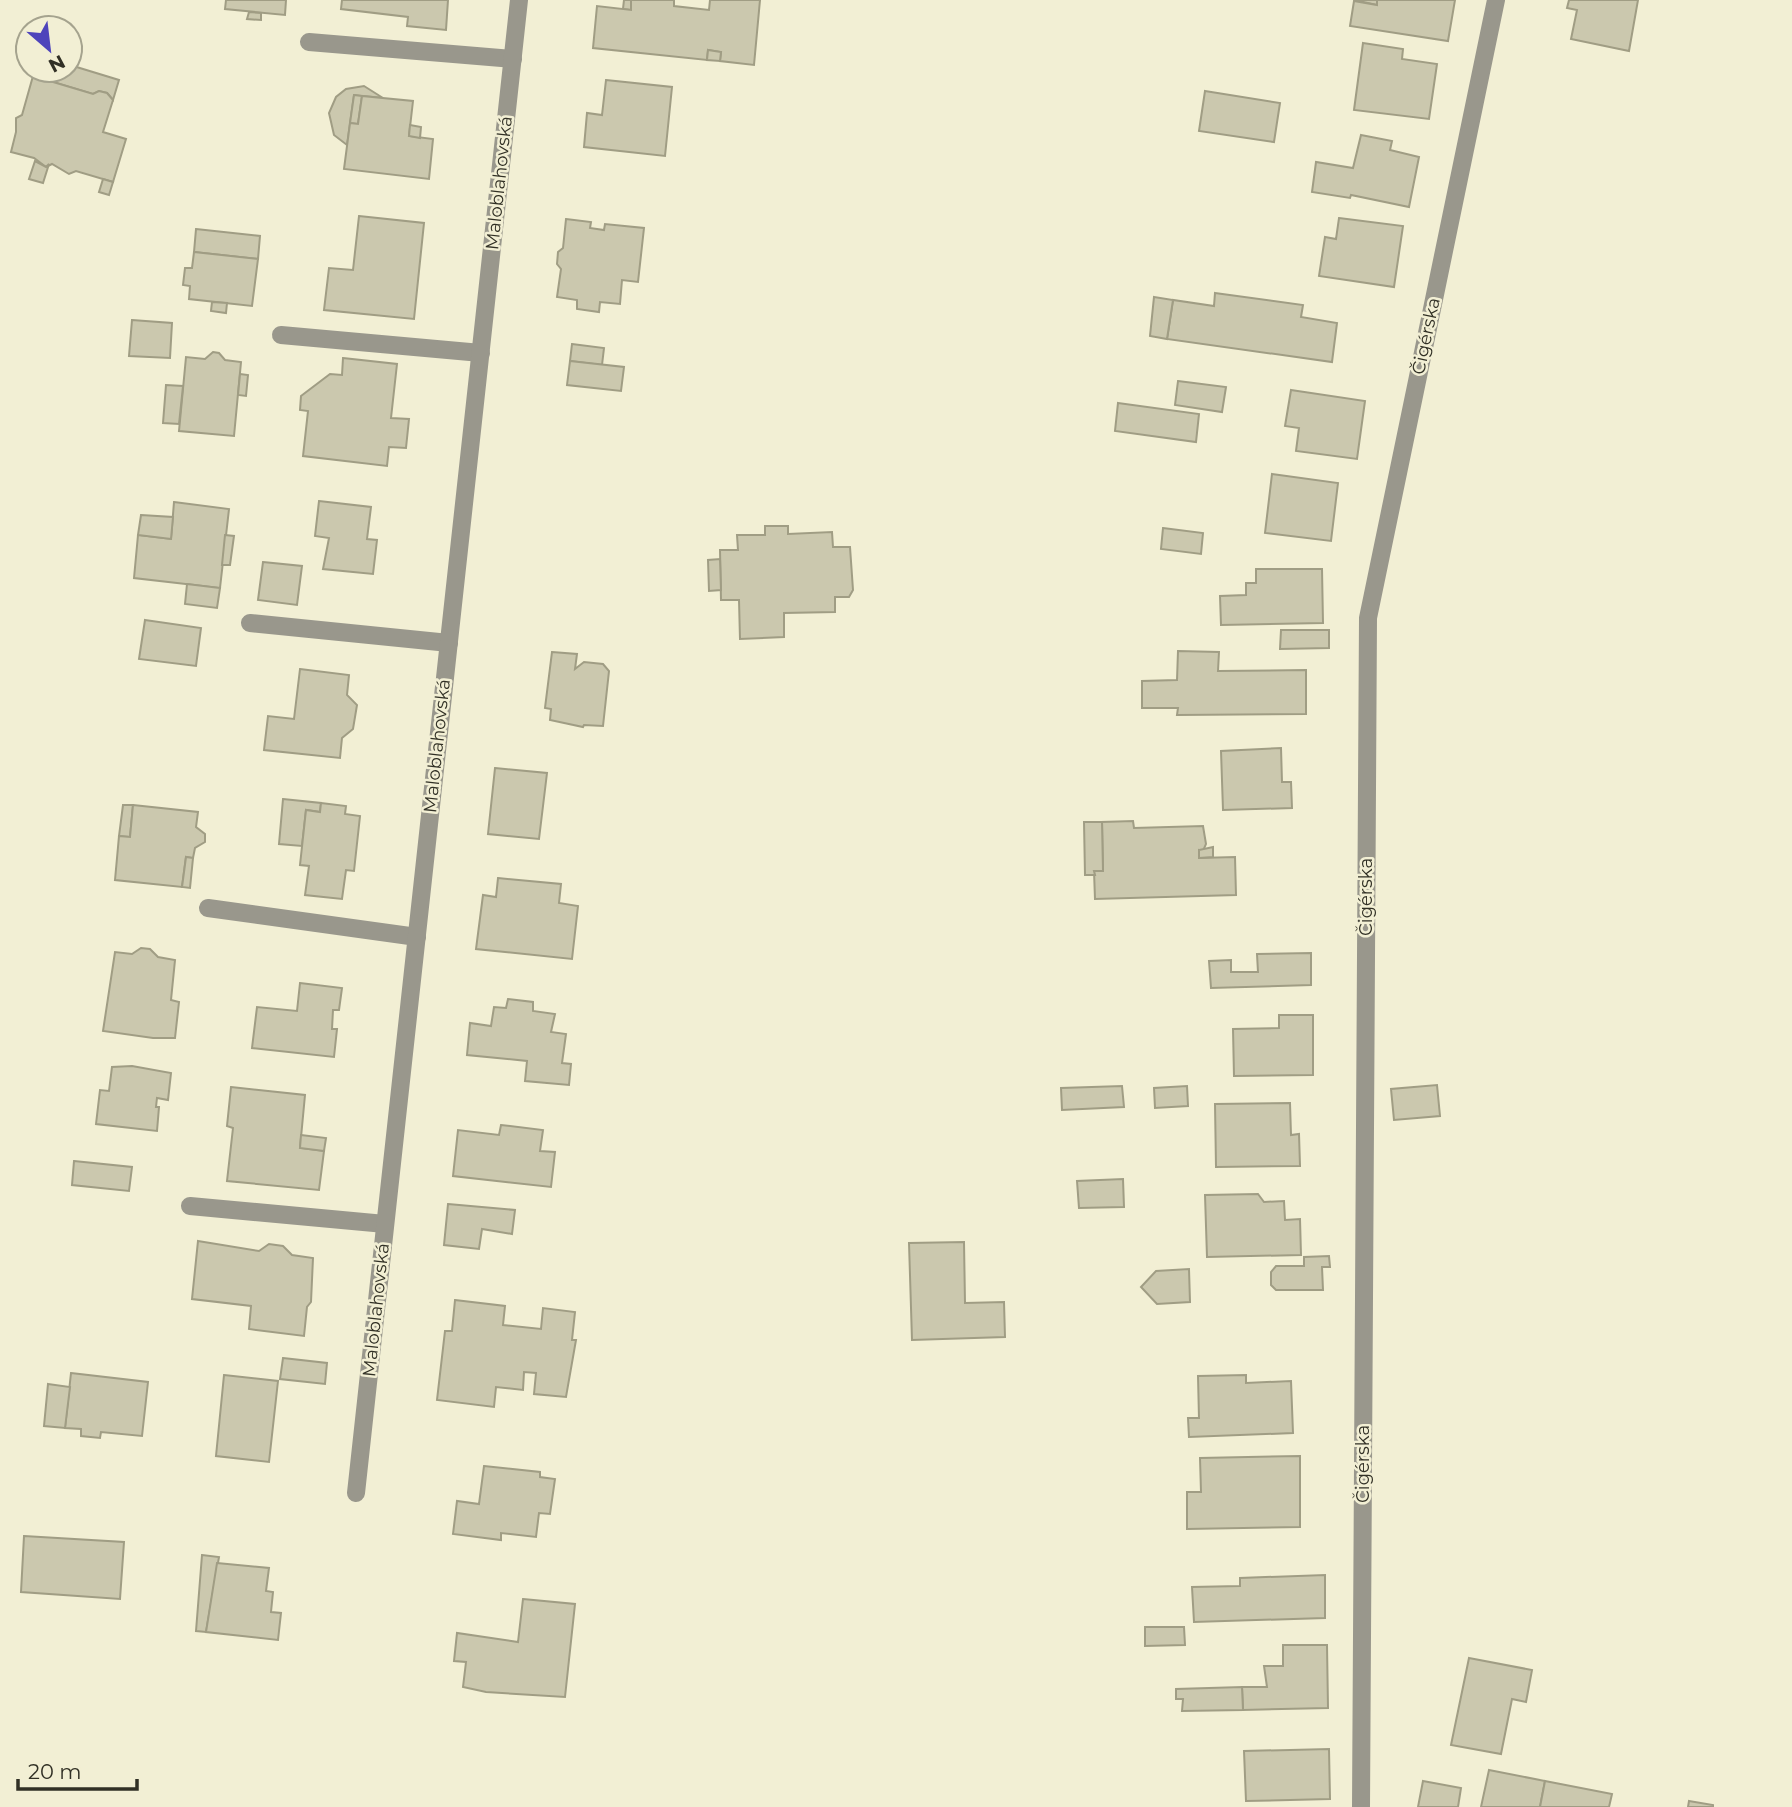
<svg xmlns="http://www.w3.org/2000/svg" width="1792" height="1807" font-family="Montserrat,sans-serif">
	<rect width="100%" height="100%" fill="#f2efd4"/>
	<g fill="#cbc8ae" stroke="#a09d84" stroke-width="2">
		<path d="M226,0H286L285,15L225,9Z"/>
		<path d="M342,0H448L446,30L407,26L408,17L341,9Z"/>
		<path d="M624,0H631V10L623,9Z"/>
		<path d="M631,0H674V6L709,10L710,0H760L754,65L720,61L721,52L708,50L707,60L593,48L597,6L631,10Z"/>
		<path d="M1354,0H1377V5Z"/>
		<path d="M1377,0H1455L1448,41L1350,26L1354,1L1377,5Z"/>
		<path d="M1569,0H1638L1629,51L1571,39L1577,10L1567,8Z"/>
		<path d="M249,12L261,13V20L247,19Z"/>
		<path d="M1363,43L1403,49L1402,59L1437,64L1429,119L1354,110Z"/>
		<path d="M708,50L721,52L720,61L707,60Z"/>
		<path d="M70,65L119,80L113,100L107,93L99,91L93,94L33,76L35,70H70Z"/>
		<path d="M33,76L93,94L99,91L107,93L113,100L103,132L126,139L113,182L76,171L69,174L52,164L46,167L34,158L11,152L16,132V118L22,115Z"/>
		<path d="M606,80L672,87L665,156L584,147L587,113L602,115Z"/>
		<path d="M364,86L383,98L354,95L347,145L334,135L329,113L336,97L346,89Z"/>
		<path d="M1205,91L1280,103L1274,142L1199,131Z"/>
		<path d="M354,95L362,96L358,124L350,123Z"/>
		<path d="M362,96L413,101L409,136L433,139L429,179L344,169L350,123L358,124Z"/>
		<path d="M410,125L421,127L420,138L409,136Z"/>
		<path d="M1361,135L1392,141L1390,150L1419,157L1409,207L1351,195L1350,198L1312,192L1316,162L1353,168Z"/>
		<path d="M35,161L46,167L49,164L43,183L29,179Z"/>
		<path d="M103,179L113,182L109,195L99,192Z"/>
		<path d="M359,216L424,223L414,319L324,310L329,268L353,270Z"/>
		<path d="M1339,218L1403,226L1394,287L1319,276L1325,237L1336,239Z"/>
		<path d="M566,219L591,222L590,228L604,230L605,224L644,228L638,282L622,280L620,304L600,302L599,312L577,309V300L557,297L561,269L557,264L558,252L563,248Z"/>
		<path d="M196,229L260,236L258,259L194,252Z"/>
		<path d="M194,252L258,259L252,306L189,299L190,286L183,285L185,268H192Z"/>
		<path d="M1215,293L1303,305L1301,317L1337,323L1332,362L1167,339L1173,300L1214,306Z"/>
		<path d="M1154,297L1173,300L1167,339L1150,336Z"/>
		<path d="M212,302L227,303L226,313L211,311Z"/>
		<path d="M132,320L172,323L170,358L129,356Z"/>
		<path d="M572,344L604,348L602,365L570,361Z"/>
		<path d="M213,352L219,353L225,360L241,362L234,436L179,431L186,357L205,359Z"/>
		<path d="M343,358L397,364L391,418L409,419L406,448L389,447L387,466L303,456L308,411L300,410L301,396L330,374L342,375Z"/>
		<path d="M570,361L624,367L621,391L567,385Z"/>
		<path d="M240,374L248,375L246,396L238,395Z"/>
		<path d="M1178,381L1226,387L1222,412L1175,405Z"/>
		<path d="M166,385L183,386L179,424L163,423Z"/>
		<path d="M1291,390L1365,401L1357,459L1296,451L1299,428L1285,426Z"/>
		<path d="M1118,403L1199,414L1196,442L1115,431Z"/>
		<path d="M1272,474L1338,483L1331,541L1265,533Z"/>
		<path d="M319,501L371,507L367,539L377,540L373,574L323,569L329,538L315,536Z"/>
		<path d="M174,502L229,509L220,588L134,578L138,535L171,539Z"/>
		<path d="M141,515L173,517L171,539L138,535Z"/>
		<path d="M765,526H788V534L832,532L833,547H850L853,590L849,597H835V612L784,613V637L740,639L739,600H721L720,550H738L737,535H765Z"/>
		<path d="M1163,528L1203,533L1201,554L1161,549Z"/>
		<path d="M225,535L234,536L230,565H222Z"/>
		<path d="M720,559L721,590L709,591L708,560Z"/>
		<path d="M263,562L302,566L297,605L258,600Z"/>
		<path d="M1256,569H1322L1323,623L1221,625L1220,596L1246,595V583H1256Z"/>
		<path d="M187,584L220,588L217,608L185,604Z"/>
		<path d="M145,620L201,628L196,666L139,659Z"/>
		<path d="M1281,630H1329V648L1280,649Z"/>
		<path d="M1178,651L1219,652L1218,671L1306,670V714L1177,715L1178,708H1142V681L1177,680Z"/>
		<path d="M552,652L577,654L575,669L584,662L603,664L609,671L603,726L584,725L583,727L550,720L551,709L545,708Z"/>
		<path d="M300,669L349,675L347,695L357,705L353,729L342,738L340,758L264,750L268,716L294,719Z"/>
		<path d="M1281,748L1282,782H1291L1292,808L1223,810L1221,751Z"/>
		<path d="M495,768L547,773L539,839L488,834Z"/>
		<path d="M283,799L321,803L320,812L306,810L302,846L279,844Z"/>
		<path d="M321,803L346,806L345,814L360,816L354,871L346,870L342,899L305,895L309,866L300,865L306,810L320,812Z"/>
		<path d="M123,805H133L130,837L119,836Z"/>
		<path d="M133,805L198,812L196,827L205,834V842L195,848L193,858L186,857L182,887L115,880L119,836L130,837Z"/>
		<path d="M1133,821L1134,828L1203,826L1206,844L1203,851L1199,850V858L1235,857L1236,895L1095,899L1094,871H1103L1102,822Z"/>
		<path d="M1084,822H1102L1103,871H1094L1095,875H1085Z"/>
		<path d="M1213,847V857L1199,858V850Z"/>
		<path d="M186,857L193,858L190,888L182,887Z"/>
		<path d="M498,878L561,884L559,903L578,906L572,959L476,949L483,895L496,897Z"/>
		<path d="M141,948L150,949L158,957L175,960L171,1000L179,1002L175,1038H153L103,1031L115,952L132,954Z"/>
		<path d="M1311,953V985L1211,988L1209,961L1231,960V972H1258L1257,954Z"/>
		<path d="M300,983L342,988L339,1010H333L332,1029H337L334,1057L252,1048L257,1007L297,1011Z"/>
		<path d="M508,999L533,1002V1011L555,1014L551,1032L566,1034L562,1063L571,1064L569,1085L525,1081L527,1061L467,1055L470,1023L491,1026L494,1007L506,1008Z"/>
		<path d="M1279,1015H1313V1075L1234,1076L1233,1029L1279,1028Z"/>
		<path d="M132,1066L171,1073L168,1100L157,1098L156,1107H159L157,1131L96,1124L100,1090L109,1091L112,1067Z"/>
		<path d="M1437,1085L1440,1116L1394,1120L1391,1089Z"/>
		<path d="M1122,1086L1124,1107L1062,1110L1061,1088Z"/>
		<path d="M1187,1086L1188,1106L1155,1108L1154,1088Z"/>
		<path d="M231,1087L305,1095L300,1148L324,1151L319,1190L227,1181L233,1128L227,1126Z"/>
		<path d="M1290,1103L1291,1135L1299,1134L1300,1166L1216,1167L1215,1104Z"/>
		<path d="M501,1125L543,1130L540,1151L555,1152L551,1187L453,1176L458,1130L499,1135Z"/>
		<path d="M301,1135L326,1138L324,1151L300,1148Z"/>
		<path d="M74,1161L132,1167L129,1191L72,1185Z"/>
		<path d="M1123,1179L1124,1207L1079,1208L1077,1181Z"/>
		<path d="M1258,1194L1264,1202L1284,1201L1285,1220L1300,1219L1301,1255L1207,1257L1205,1195Z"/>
		<path d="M448,1204L515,1210L512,1234L482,1229L479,1249L444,1245Z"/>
		<path d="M198,1241L259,1251L269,1244L283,1246L292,1255L313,1258L311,1302L307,1307L304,1336L249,1329L251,1306L192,1299Z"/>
		<path d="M964,1242L965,1303L1004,1302L1005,1337L912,1340L909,1243Z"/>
		<path d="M1329,1256L1330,1267H1322L1323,1290H1276L1271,1285V1272L1276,1266H1304V1257Z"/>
		<path d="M1189,1269L1190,1302L1157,1304L1141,1287L1156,1271Z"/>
		<path d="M455,1300L505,1306L503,1325L541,1329L543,1308L575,1312L572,1340H576L566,1397L534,1394L536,1373L524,1372L523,1390L496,1387L494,1407L437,1400L445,1331H452Z"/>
		<path d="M283,1358L327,1363L325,1384L280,1379Z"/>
		<path d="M71,1373L148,1382L142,1436L101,1432L100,1438L81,1436V1429L65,1428Z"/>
		<path d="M224,1375L278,1381L269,1462L216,1456Z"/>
		<path d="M1246,1375V1383L1291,1381L1293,1433L1189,1437L1188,1418H1199L1198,1376Z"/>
		<path d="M48,1384L70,1387L65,1428L44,1426Z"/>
		<path d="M1300,1456V1527L1187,1529V1492H1201L1200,1458Z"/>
		<path d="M484,1466L540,1472V1477L555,1479L550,1514L539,1513L536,1537L501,1533V1540L453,1534L457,1501L479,1504Z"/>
		<path d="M24,1536L124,1542L120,1599L21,1592Z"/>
		<path d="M202,1555L219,1557L206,1632L196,1631Z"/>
		<path d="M217,1563L269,1568L266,1591L273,1592L271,1612L281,1613L278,1640L206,1632Z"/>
		<path d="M1325,1575V1618L1194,1622L1192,1587L1240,1586V1578Z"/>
		<path d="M523,1599L575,1604L565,1697L486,1692L463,1687L466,1662L454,1661L457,1633L518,1642Z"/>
		<path d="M1145,1627H1184L1185,1645L1145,1646Z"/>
		<path d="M1283,1645H1327L1328,1708L1243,1710L1242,1687H1267L1264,1666H1283Z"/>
		<path d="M1469,1658L1532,1670L1526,1702L1512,1699L1501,1754L1451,1745Z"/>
		<path d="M1242,1687L1243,1710L1182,1711L1183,1699H1176V1689Z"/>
		<path d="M1329,1749L1330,1799L1246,1801L1244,1751Z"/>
		<path d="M1489,1770L1545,1781L1540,1807H1481Z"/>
		<path d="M1423,1781L1461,1788L1458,1807H1418Z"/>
		<path d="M1545,1781L1612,1794L1609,1807H1540Z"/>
		<path d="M1689,1801L1713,1805V1807H1688Z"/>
	</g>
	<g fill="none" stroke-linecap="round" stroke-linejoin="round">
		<g stroke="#99978c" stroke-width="18">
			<path d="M309,42L513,59"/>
			<path d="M281,335L481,353"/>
			<path d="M250,623L449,643"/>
			<path d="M208,908L417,937"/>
			<path d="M190,1206L385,1224"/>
			<path d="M356,1493L519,0"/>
			<path d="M1361,1807L1368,618L1496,0"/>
		</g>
	</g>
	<g text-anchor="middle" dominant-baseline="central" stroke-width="5" stroke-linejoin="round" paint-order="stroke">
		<g font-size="18" fill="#313025" stroke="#f2efd4">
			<text transform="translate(499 183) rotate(-84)">Maloblahovská</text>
			<text transform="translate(1426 336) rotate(-78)">Čigérska</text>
			<text transform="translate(437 746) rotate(-84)">Maloblahovská</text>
			<text transform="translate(1366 897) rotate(-90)">Čigérska</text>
			<text transform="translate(376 1310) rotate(-84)">Maloblahovská</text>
			<text transform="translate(1363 1464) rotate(-90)">Čigérska</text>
		</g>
	</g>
	<g transform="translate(49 49) rotate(152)"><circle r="33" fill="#f2efd4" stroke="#a5a38e" stroke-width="2"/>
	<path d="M0-5L12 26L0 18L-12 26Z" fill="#4e44bb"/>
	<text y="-10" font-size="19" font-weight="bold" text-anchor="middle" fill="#313025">N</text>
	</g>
	<path d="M18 1779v10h119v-10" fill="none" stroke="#313025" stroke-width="3.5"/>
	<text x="28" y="1779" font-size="21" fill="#313025" stroke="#f2efd4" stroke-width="5" paint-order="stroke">20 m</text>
</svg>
